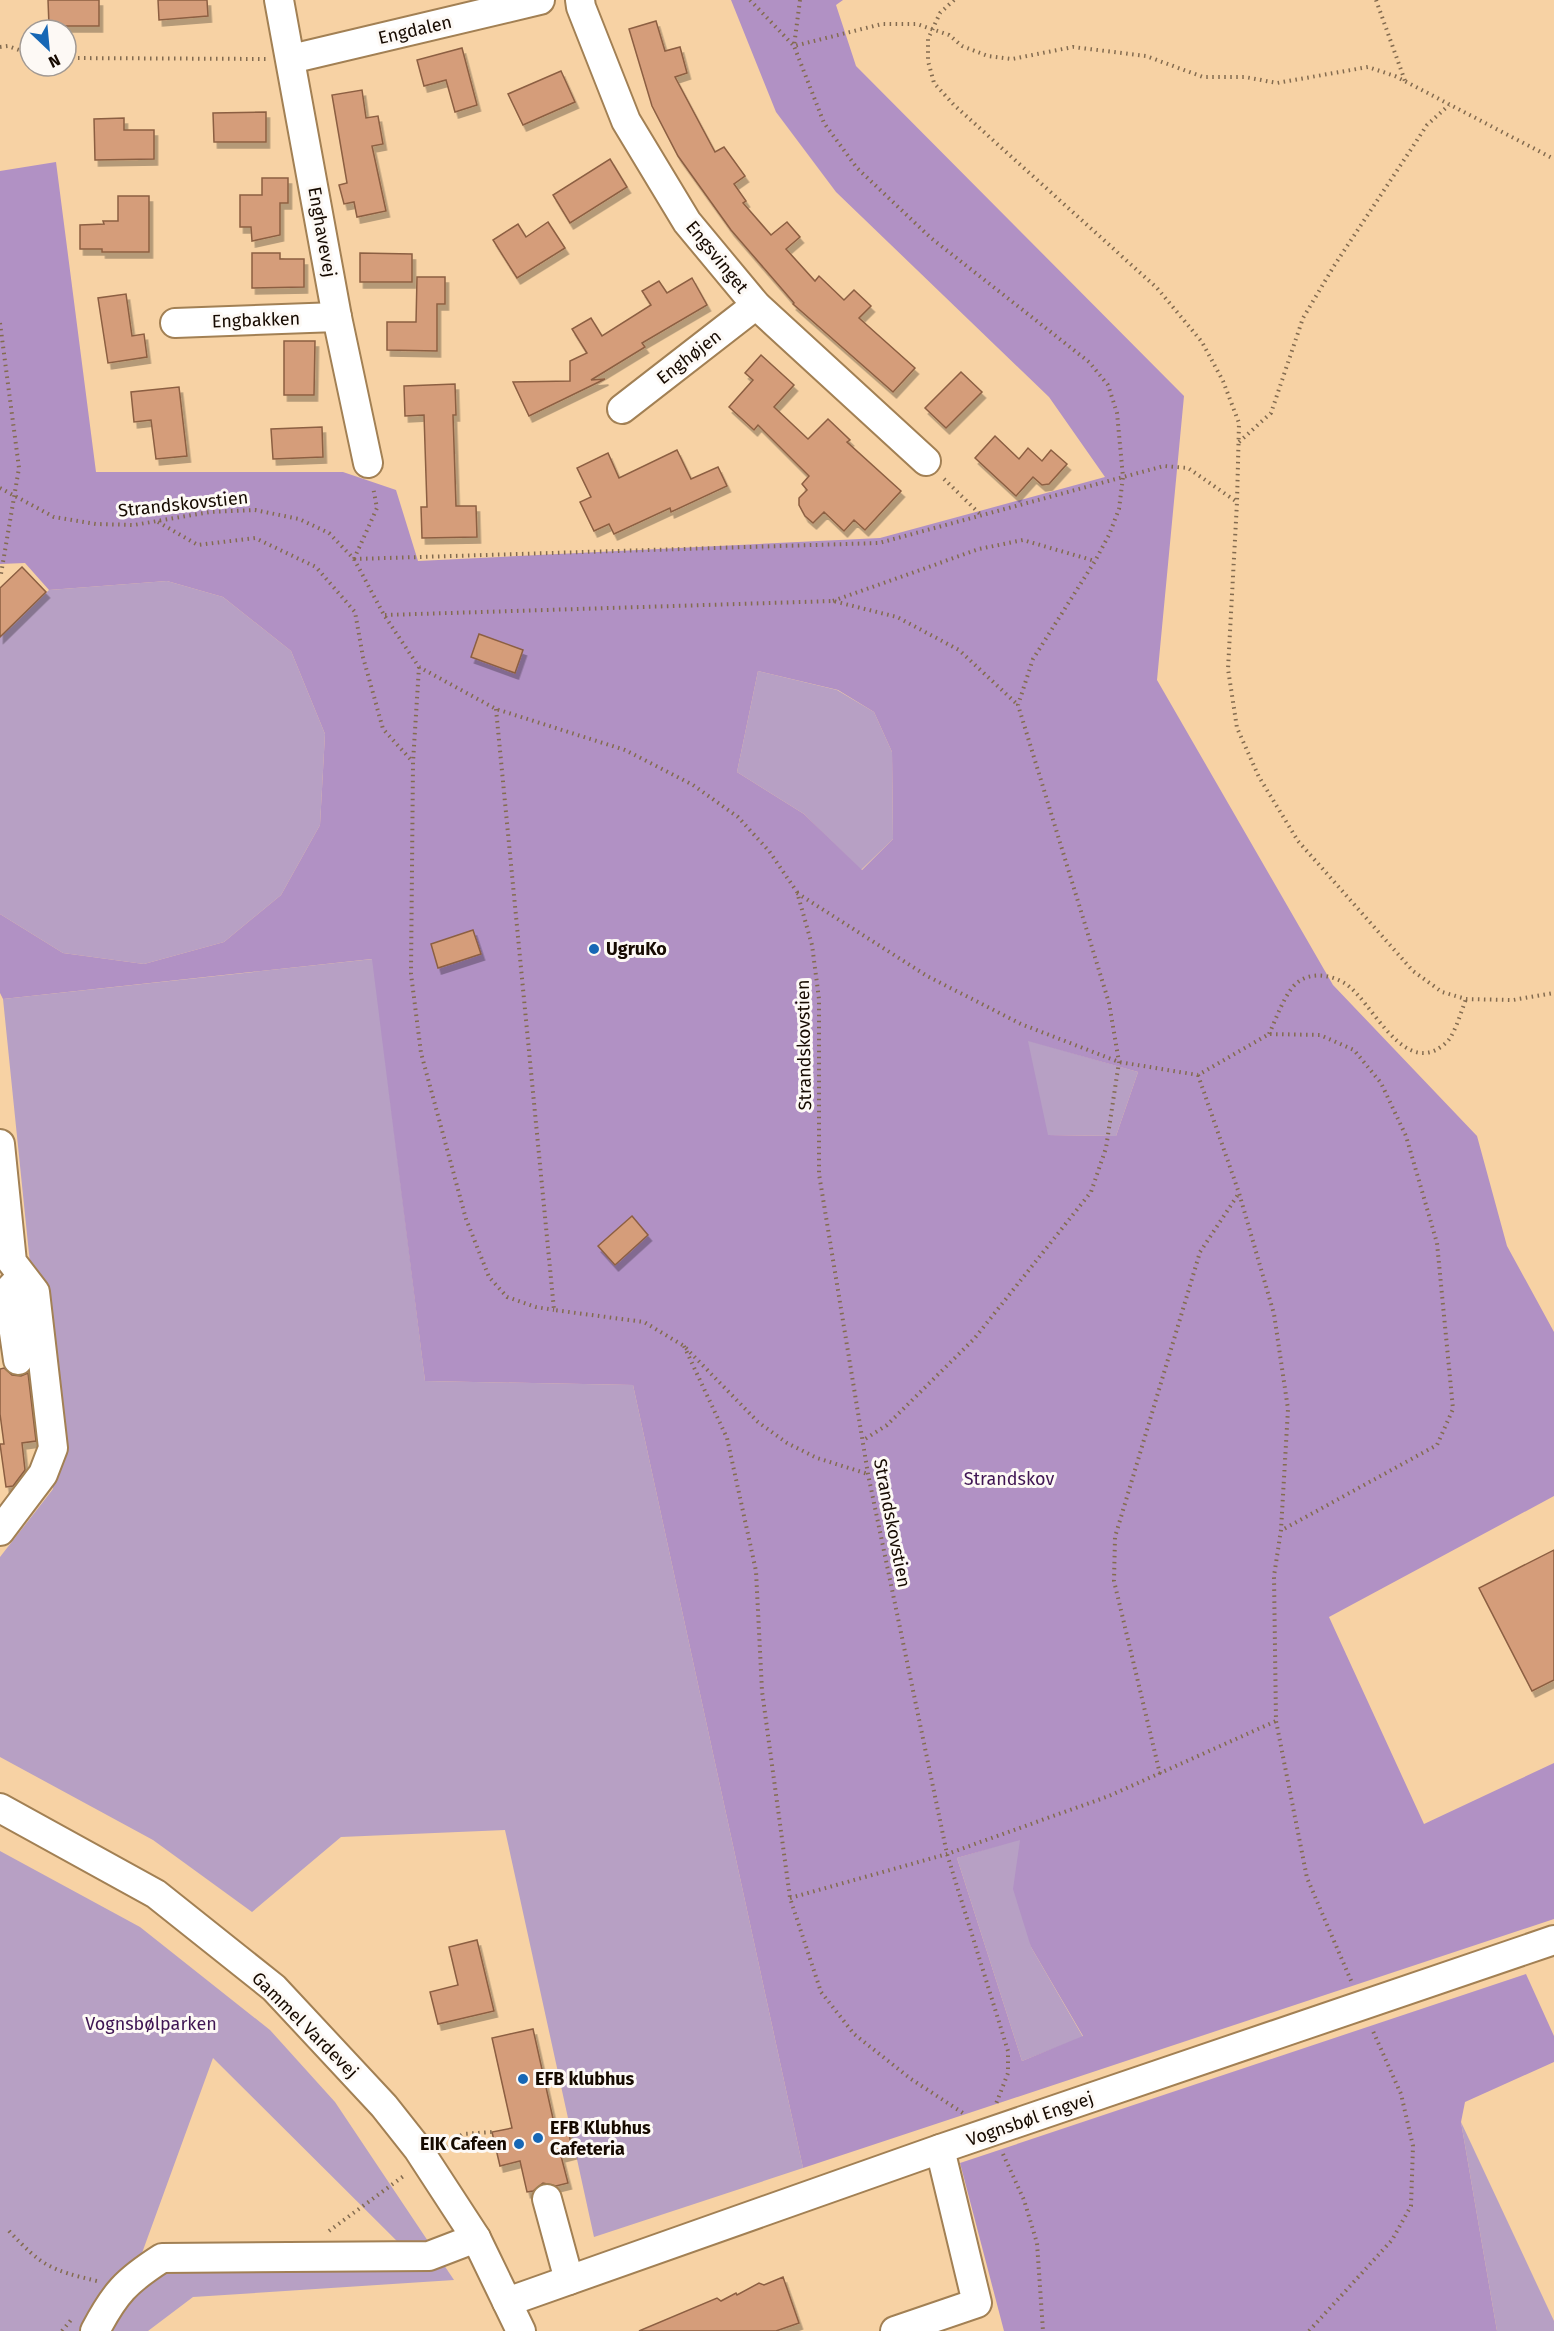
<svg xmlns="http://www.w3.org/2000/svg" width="1554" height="2331" font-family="'Fira Sans',sans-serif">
	<defs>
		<filter id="shadow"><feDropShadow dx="3.5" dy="6" stdDeviation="0" flood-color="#0004"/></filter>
	</defs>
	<rect width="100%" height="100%" fill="#f7d2a4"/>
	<g fill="#b7a0c4" fill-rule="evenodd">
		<path d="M167,581L223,597L291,651L325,734L320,825L281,895L224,942L144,964L63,953L0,914V637L49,590Z"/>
		<path d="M758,671L837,690L874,712L892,752L893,839L861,870L804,814L737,772Z"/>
		<path d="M373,959L425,1381L633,1385L803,2168L594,2237L505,1830L341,1837L252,1912L153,1840L0,1757V1557L53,1489L3,999Z"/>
		<path d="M1027,1040L1138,1072L1116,1136L1047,1135Z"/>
		<path d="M1020,1839L1031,1947L1083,2037L1022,2061L957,1858Z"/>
		<path d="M0,1851L140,1927L270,2030L335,2102L454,2280L193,2297L148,2331H0ZM213,2058L418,2262L417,2263L134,2275Z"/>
		<path d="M1461,2122L1554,2321V2331H1497Z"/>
	</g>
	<g fill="#b191c4" fill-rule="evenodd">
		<path d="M731,0H843L836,5L856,66L1184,396L1157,680L1333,985L1477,1136L1507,1246L1554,1332V1496L1329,1617L1424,1824L1554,1763V1919L803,2168L633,1385L425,1381L372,959L3,999L0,993V914L63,953L144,964L224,942L281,895L320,825L325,734L291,651L223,597L167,581L49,590L25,563L0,564V171L56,162L96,472H343L396,490L418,561L880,538L1105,477L1049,397L836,192L776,112ZM758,671L838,690L874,712L892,752L893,839L862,870L804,814L737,772ZM1028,1041L1138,1072L1116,1136L1048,1135ZM1020,1840L1013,1889L1031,1947L1083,2036L1022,2061L957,1858Z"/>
		<path d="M1526,1974L1554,2036V2062L1465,2102L1461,2122L1497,2331H1004L960,2163Z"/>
	</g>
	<g fill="#d59d7a" stroke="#8c5f42" stroke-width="1.5" filter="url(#shadow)">
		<path d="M48,0H99V26H49Z"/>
		<path d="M158,0H207L208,16L159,20Z"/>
		<path d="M656,21L665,51L680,47L687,73L675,77L715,152L724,147L745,176L734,184L746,201L743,203L771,235L787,222L800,237L786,249L815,281L819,276L844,300L854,290L871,306L859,318L915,368L893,392L793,304L794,303L731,230L678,156L652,106L629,29Z"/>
		<path d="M462,48L477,105L455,112L446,80L424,86L417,60Z"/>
		<path d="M561,71L575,102L523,125L508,94Z"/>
		<path d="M362,90L366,118L378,116L383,144L372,146L386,211L357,217L354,202L344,204L339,185L347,183L332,95Z"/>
		<path d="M266,112V142H214L213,113Z"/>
		<path d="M124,118V130H154V159L95,160L94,119Z"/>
		<path d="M610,159L627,187L570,223L553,195Z"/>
		<path d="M262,178H288V203H280V235L252,241L251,227H240V195H262Z"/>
		<path d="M118,196H149V252H102V249H80V225L104,224L103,221H118Z"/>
		<path d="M548,222L565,248L517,278L493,240L518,224L526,237Z"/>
		<path d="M252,253H280V259H304V287L252,288Z"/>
		<path d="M360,253L412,254V282H360Z"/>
		<path d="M417,277H445V304H437V351L387,350V322H416Z"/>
		<path d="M692,278L707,305L642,343L645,347L591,380L605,379L529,416L513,382L570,381V361L587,353L572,329L591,318L602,336L651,305L642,291L659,281L667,293Z"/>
		<path d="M126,294L132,336L144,334L147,357L108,363L98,298Z"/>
		<path d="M284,341H315L314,395H284Z"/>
		<path d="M761,355L794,385L774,407L808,439L828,419L850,440L847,442L901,491L865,530L854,520L844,531L824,512L813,523L805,516L799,505V498L807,490L802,484L809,476L758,425L754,430L729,407L753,380L745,373Z"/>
		<path d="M961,372L982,392L946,428L925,408Z"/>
		<path d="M455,384L456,415H453L456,506H476L477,537L422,538L421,507H427L424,415L405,416L404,386Z"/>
		<path d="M179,387L187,456L156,459L151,420L134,422L131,392Z"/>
		<path d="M322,427L323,457L273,459L271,429Z"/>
		<path d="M995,436L1019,459L1028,448L1042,461L1051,450L1067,464L1049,484L1042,485L1033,477L1016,496L975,458Z"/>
		<path d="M677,450L691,479L718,467L727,486L671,512L670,508L614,534L609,524L594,531L580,502L591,497L577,468L608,453L619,478Z"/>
		<path d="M22,567L46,592L0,637V588Z"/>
		<path d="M479,634L523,650L515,673L471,657Z"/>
		<path d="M473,930L481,954L438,968L431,944Z"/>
		<path d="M632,1216L648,1235L615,1265L598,1246Z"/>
		<path d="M4,1368L12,1375L21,1376L28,1373L36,1441L22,1443L25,1470L13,1486L6,1487L0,1444H4L0,1414V1369Z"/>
		<path d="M1554,1550V1680L1532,1691L1479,1588Z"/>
		<path d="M477,1940L494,2011L438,2024L430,1992L458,1985L449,1947Z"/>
		<path d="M533,2029L554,2123L566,2120L573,2153L561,2156L568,2183L556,2186L543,2183L533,2191L527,2192L520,2161L500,2166L492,2132L512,2128L492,2038Z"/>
		<path d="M783,2277L799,2323L776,2331H639L717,2298L721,2301L736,2293L737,2295L759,2283L764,2285Z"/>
	</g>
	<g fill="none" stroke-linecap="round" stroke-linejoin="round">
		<g stroke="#a28054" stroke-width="32">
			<g id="minor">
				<path d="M279,0L337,317L368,463"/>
				<path d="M580,0L581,7L626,121L687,222L756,305L926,461"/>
				<path d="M291,59L540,0"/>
				<path d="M175,323L337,317"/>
				<path d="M622,409L756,305"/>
				<path d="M0,1144L12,1262L35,1292L53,1448L43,1474L0,1531"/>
				<path d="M18,1360L8,1291L22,1276"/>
				<path d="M0,1808L156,1894L274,1988L384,2106L418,2149L476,2238L521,2331"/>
				<path d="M547,2199L569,2280"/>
				<path d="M507,2302L940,2149L1554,1940"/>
				<path d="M95,2331C115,2293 126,2281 162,2258L429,2256L476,2238"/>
				<path d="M895,2331L977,2303L940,2149"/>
			</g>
		</g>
		<g stroke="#836b4f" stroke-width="4" stroke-dasharray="1.5 4.5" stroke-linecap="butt">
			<path d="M750,0L794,46L882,24H917L949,35L962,46L988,56L1012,59L1073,47L1146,56L1203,77H1245L1277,83L1368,67L1395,76L1554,159"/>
			<path d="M800,0L794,46L824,123L857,168L931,238L1089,362L1108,385L1117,413L1123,477L1119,509L1109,535L1095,561L1033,659L1018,705L1109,1003L1119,1062L1106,1148L1091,1192L974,1339L887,1425L862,1441"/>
			<path d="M954,0L940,13L928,39V61L934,83L954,105L1157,288L1202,342L1223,381L1239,423L1237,502L1228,669L1237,728L1259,777L1298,841L1413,971L1442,992L1466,999L1513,1000L1554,993"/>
			<path d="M1376,0L1405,81"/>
			<path d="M0,47L8,46L30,54"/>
			<path d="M66,58L266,59"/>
			<path d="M0,323L19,468L1,574"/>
			<path d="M1239,442L1271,413L1303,318L1334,266L1427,125L1449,105"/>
			<path d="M944,479L981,515"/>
			<path d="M0,488L54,517L96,524L134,525L210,512L255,510L299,519L329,533L354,559L384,615L419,667L496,709L625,750L693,785L738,817L769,851L797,892L812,945L819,999V1174L868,1474L947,1854L1008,2051V2073L996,2104"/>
			<path d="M158,522L198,545L255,538L316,567L355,612L363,657L383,729L412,761"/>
			<path d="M354,559L879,543L1164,466L1188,468L1237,502"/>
			<path d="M354,559L377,508L373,487"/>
			<path d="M833,601L979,549L1023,540L1095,561"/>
			<path d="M385,615L833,601L897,617L959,650L1018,705"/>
			<path d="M419,667L413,762L411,974L421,1053L466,1219L489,1277L507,1297L536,1307L554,1310"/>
			<path d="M496,709L554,1310L644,1322L684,1346L758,1422L787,1443L817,1458L868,1474"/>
			<path d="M797,893L927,976L1021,1024L1119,1062L1198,1075L1269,1034L1320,1035L1354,1050L1381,1083L1406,1136L1437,1243L1453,1409L1437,1445L1282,1530"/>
			<path d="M1269,1034C1276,1019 1282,1001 1292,988C1305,971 1329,973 1346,984C1371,1001 1399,1068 1436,1050C1441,1047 1447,1043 1450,1038C1457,1027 1461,1012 1466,999"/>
			<path d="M1198,1075L1239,1193L1274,1314L1288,1409L1281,1530L1274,1576L1276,1721L1307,1878L1352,1983"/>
			<path d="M684,1346L727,1438L756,1571L762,1691L790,1898L821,1992L854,2034L911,2079L966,2115"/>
			<path d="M1160,1774L1114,1581L1115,1537L1200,1252L1239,1193"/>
			<path d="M790,1898L947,1854L1109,1796L1276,1721"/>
			<path d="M446,2146L463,2134L492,2132"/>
			<path d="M1003,2154L1024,2200L1037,2243L1043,2331"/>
			<path d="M9,2231C42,2266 50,2270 97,2281"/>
			<path d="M329,2231L405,2175"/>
			<path d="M62,2331L71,2320"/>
			<path d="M1309,2331L1392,2240L1411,2206L1413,2146L1401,2094L1372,2029"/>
		</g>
		<use href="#minor" stroke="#fff" stroke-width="28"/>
	</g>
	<g fill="#1767b5" stroke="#fdf9f5" stroke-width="2">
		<circle cx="594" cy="949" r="6"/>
		<circle cx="523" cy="2079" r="6"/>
		<circle cx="538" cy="2138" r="6"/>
		<circle cx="519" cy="2144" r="6"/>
	</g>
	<g text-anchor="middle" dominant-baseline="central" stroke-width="6" stroke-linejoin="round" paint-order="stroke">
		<g font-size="18" fill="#160a00" stroke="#fdf9f5">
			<text transform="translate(415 30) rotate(-13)">Engdalen</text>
			<text transform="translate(322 232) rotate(80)">Enghavevej</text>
			<text transform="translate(717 257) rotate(51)">Engsvinget</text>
			<text transform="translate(256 320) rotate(-2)">Engbakken</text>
			<text transform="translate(689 357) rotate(-38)">Enghøjen</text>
			<text transform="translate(183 504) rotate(-6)">Strandskovstien</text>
			<text transform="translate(804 1045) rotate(-91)">Strandskovstien</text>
			<text transform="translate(892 1523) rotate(79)">Strandskovstien</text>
			<text transform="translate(305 2025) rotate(45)">Gammel Vardevej</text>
			<text transform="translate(1030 2119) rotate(-19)">Vognsbøl Engvej</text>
		</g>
		<g font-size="18" font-weight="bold" fill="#160a00" stroke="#fdf9f5" text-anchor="start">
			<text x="606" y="949">UgruKo</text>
			<text x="535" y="2079">EFB klubhus</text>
			<text x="550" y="2128">EFB Klubhus<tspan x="550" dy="21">Cafeteria</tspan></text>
			<text x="507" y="2144" text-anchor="end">EIK Cafeen</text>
		</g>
		<g font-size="18" fill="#3f1553" stroke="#fdf9f5">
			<text x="1009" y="1479">Strandskov</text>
			<text x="151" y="2024">Vognsbølparken</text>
		</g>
	</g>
	<g transform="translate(48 48) rotate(154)"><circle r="28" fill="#fdf9f5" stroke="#a19993" stroke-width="1.5"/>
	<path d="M0-4.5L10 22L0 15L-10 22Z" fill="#1767b5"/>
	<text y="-9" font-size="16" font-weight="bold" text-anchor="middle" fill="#160a00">N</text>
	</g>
</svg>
